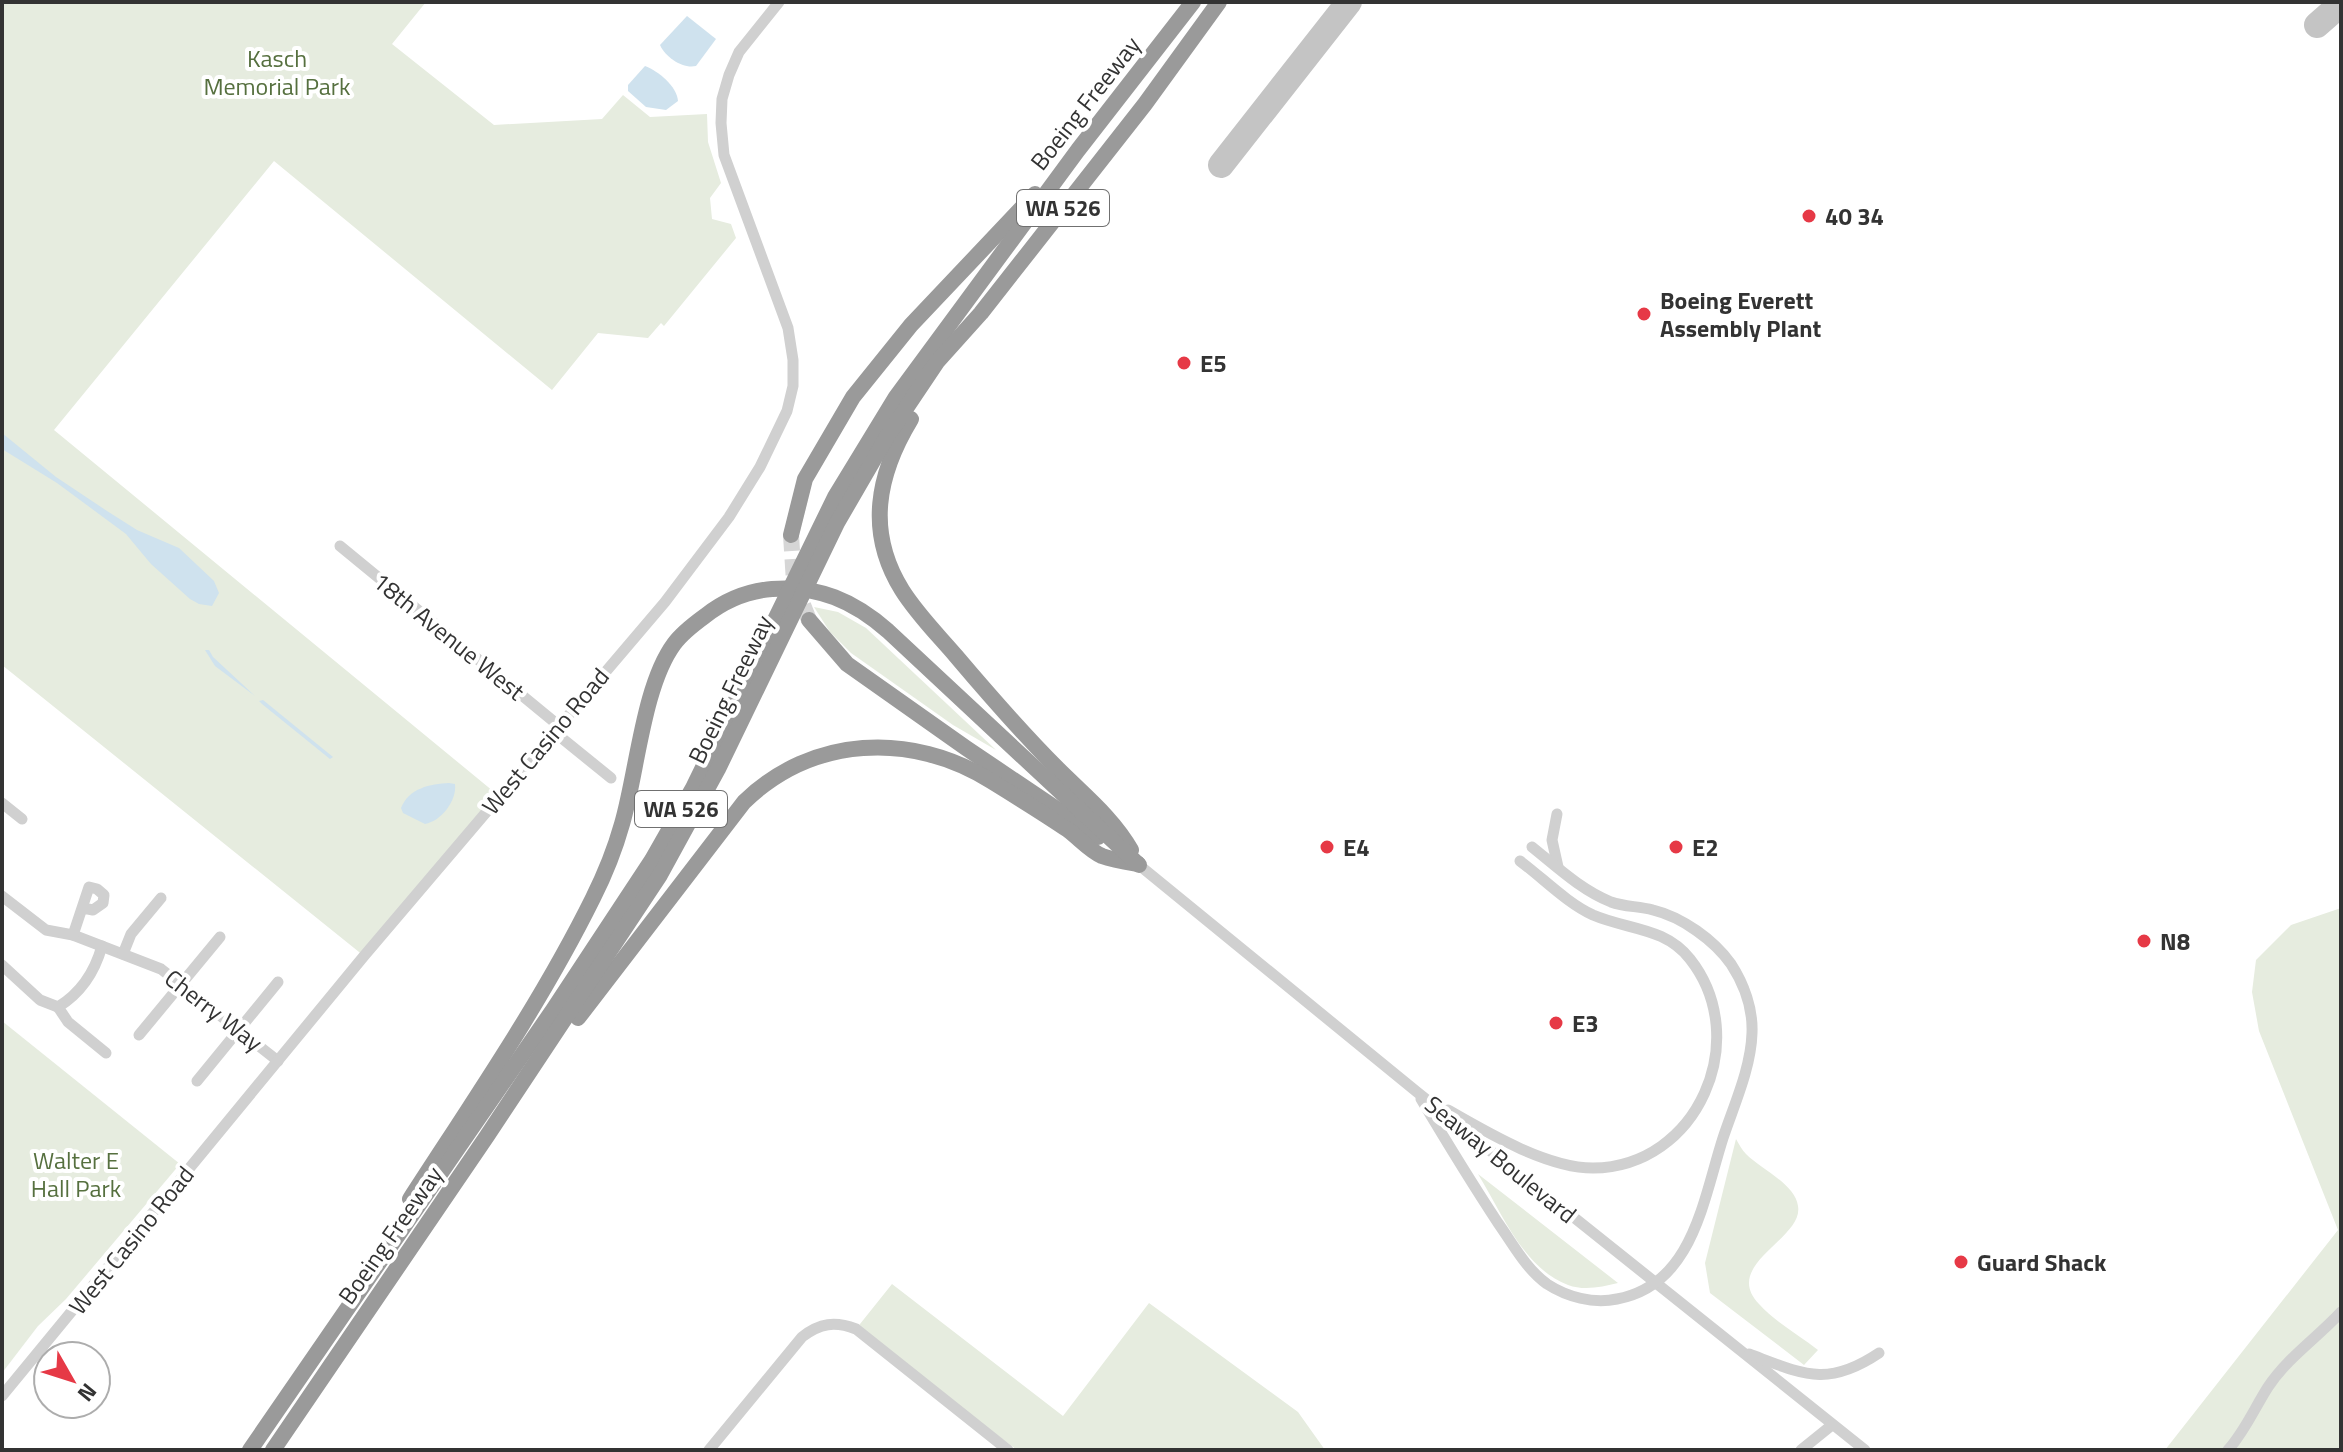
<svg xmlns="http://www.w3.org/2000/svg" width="2343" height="1452" font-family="'Titillium Web',sans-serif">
	<rect width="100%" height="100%" fill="#fff"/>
	<g fill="#e6ecdf">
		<path d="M2,2H426L392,44L494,125L602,119L623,95L650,117L707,114L708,142L721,183L710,198L712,219L731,224L736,238L664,326L661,323L648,338L598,333L552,390L274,161L54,430L499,796L364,956L2,665Z"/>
		<path d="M814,607L838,612L866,628L996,750L953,725L851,653L830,632Z"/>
		<path d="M2341,908V1450H2165L2338,1230L2259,1031L2252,992L2256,960L2291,925Z"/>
		<path d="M2,1021L180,1164L66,1299L38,1326L2,1373Z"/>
		<path d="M1736,1139C1739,1144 1742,1150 1746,1154C1761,1169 1795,1184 1798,1206C1804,1239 1721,1264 1759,1304C1775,1322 1799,1335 1818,1350L1804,1365L1710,1293L1705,1263Z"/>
		<path d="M1478,1174L1618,1283C1602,1287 1584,1291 1568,1285C1523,1268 1502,1213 1478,1174Z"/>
		<path d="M892,1284L1063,1416L1149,1303L1298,1412L1325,1450H1017L856,1329Z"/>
	</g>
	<g fill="#cfe2ee">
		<path d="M687,16L716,39L696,66C683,69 666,58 660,45Z"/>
		<path d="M645,66C658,71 677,86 678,101L666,110L646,107L628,91V85Z"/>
		<path d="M2,433L56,477L107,511L137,530L179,548L214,581L219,593L212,606L199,604L190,599L151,564L126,534L57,483L2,449Z"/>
		<path d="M205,650H209L213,657L255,696L215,666Z"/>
		<path d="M263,700L333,757L330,759L262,704L259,701Z"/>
		<path d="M449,783L455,784C457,801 441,821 425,824L403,813L401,808C409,788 430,784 449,783Z"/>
	</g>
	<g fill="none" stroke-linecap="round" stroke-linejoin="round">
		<g stroke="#c4c4c4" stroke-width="26">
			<path d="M2317,25L2341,4"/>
			<path d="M1221,165L1349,2"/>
		</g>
		<path stroke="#d6d6d6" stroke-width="16" stroke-dasharray="16 8" stroke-linecap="butt" d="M791,535L794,582L809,620"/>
		<g stroke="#d0d0d0" stroke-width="11">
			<path d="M340,546L558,725"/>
			<path d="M553,731L611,778"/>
			<path d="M2,803L22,819"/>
			<path d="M1557,814L1552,840L1558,867"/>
			<path d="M1139,865L1417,1092L1865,1450"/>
			<path d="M2,896L46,930L73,935L161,969L278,1061"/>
			<path d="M73,935L89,887L97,889L104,895L103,903L93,910L83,908"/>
			<path d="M123,954L131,934L161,898"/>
			<path d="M2,965L40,1000L58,1007C81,993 95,971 102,946"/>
			<path d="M58,1007L68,1022L106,1053"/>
			<path d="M139,1035L220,937"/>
			<path d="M197,1081L278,982"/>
			<path d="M1421,1099C1446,1141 1471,1182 1498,1223C1513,1244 1526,1269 1547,1284C1567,1297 1593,1304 1617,1299C1693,1285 1703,1200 1723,1138C1734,1105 1751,1068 1752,1033C1753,1009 1744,984 1731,964C1714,940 1682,917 1653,910C1638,906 1625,907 1611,902C1581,890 1557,867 1532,847"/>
			<path d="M1448,1110C1488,1133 1547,1168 1593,1168C1698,1167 1753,1039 1690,959C1665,927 1628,930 1593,915C1567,903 1544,879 1520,861"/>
			<path d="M1749,1354C1803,1374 1827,1388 1879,1353"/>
			<path d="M2,1396L364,956L665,602L729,517L760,467L787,411L793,386V360L788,328L724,155L721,123L722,99L729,75L739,52L779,2"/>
			<path d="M709,1450L802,1337C820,1323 835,1321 856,1329L1008,1450"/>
			<path d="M1801,1450L1832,1425"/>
			<path d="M2228,1450C2245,1431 2254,1409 2268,1387C2288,1357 2317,1338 2341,1312"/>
		</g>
		<g stroke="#9a9a9a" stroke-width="16">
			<path d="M911,419C877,475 866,532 902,590C917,614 938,635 956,656C989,695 1022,733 1058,769C1083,794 1113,818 1131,850"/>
			<path d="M791,535L805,479L853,397L911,325L1035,194"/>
			<path d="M809,620L847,664L966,748L1098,837"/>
			<path d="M578,1018L744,802C812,736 911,731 991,781C1017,797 1043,813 1068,830C1079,838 1090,851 1102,856C1113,860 1126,862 1138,864"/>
			<path d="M410,1199C474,1100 541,1003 593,898C605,874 615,849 622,824C637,773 643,686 674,644C682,633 694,624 705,616C724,601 748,591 772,589C818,585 854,601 888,631L1139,865"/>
			<path d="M250,1450L553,1010L652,860L693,788L835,497L896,397L1078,150L1193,2"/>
			<path d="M273,1450L487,1136L660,875L718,769L837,523L888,435L937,362L981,313L1145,104L1219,2"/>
		</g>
	</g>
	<g fill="#e63946" stroke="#fff" stroke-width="3">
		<circle cx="1809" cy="216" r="8"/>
		<circle cx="1644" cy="314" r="8"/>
		<circle cx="1184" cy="363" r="8"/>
		<circle cx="1327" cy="847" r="8"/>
		<circle cx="1676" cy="847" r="8"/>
		<circle cx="2144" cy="941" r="8"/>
		<circle cx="1556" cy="1023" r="8"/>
		<circle cx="1961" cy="1262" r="8"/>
	</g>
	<g text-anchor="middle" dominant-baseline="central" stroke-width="8" stroke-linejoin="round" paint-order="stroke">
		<g fill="#fff" stroke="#707070" stroke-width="2">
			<rect x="1017" y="190" width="92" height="36" rx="6"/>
			<rect x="635" y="791" width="92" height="36" rx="6"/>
		</g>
		<g font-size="22" font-weight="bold" fill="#333">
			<text x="1063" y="208">WA 526</text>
			<text x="681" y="809">WA 526</text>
		</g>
		<g font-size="24" fill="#56703f" stroke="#fff">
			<text x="277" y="58">Kasch<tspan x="277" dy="28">Memorial Park</tspan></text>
			<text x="76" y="1160">Walter E<tspan x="76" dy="28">Hall Park</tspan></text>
		</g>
		<g font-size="24" fill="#333" stroke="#fff">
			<text transform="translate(1085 103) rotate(-52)">Boeing Freeway</text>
			<text transform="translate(449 636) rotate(39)">18th Avenue West</text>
			<text transform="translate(730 689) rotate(-64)">Boeing Freeway</text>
			<text transform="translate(545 741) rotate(-50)">West Casino Road</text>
			<text transform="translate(214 1010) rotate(38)">Cherry Way</text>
			<text transform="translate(1501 1159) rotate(39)">Seaway Boulevard</text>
			<text transform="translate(390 1235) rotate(-55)">Boeing Freeway</text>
			<text transform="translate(131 1240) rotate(-51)">West Casino Road</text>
		</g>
		<g font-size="24" font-weight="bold" fill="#333" stroke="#fff" text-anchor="start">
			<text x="1825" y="216">40 34</text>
			<text x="1660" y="300">Boeing Everett<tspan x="1660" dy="28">Assembly Plant</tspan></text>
			<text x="1200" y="363">E5</text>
			<text x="1343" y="847">E4</text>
			<text x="1692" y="847">E2</text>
			<text x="2160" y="941">N8</text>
			<text x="1572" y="1023">E3</text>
			<text x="1977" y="1262">Guard Shack</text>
		</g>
	</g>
	<rect width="2343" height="1452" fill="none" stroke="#333333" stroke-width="8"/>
	<g transform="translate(72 1380) rotate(129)"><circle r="38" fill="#ffffff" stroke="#adadad" stroke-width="2"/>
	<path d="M0-6L14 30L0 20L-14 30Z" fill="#e63946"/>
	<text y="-12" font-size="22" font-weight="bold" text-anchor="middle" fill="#333333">N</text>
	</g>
</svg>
